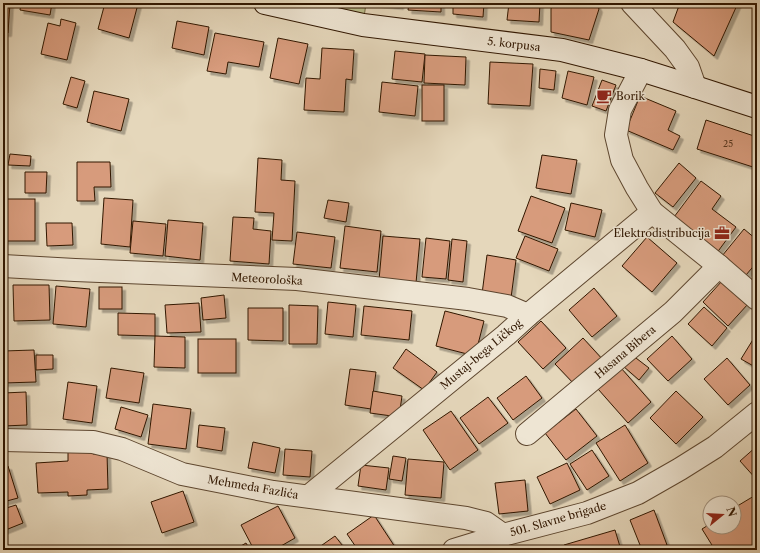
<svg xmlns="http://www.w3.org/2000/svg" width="760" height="553" font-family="'Libre Caslon Text',serif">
	<defs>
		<filter id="shadow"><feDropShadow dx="3.5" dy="3.5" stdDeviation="0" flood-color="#0004"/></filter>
	</defs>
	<rect width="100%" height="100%" fill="#e5d7bb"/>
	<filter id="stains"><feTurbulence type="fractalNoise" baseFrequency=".005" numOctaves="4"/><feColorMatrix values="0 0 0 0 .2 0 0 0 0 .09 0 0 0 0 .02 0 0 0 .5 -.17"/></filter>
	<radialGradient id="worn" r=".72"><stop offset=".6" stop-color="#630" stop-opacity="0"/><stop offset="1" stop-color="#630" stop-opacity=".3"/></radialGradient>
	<path fill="#babd8c" stroke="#756a46" d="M265,3H366L363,25Z"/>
	<g fill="#d79b7b" stroke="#301600" filter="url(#shadow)">
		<path d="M3,3H10L8,33H3Z"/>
		<path d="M21,3H52L50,15L20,10Z"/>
		<path d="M105,3L138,4L129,38L98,29Z"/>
		<path d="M370,3H400V6Z"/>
		<path d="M409,3H441V12L408,10Z"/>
		<path d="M453,3H484L483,17L453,14Z"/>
		<path d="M509,3H540L539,22L507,20Z"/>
		<path d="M552,3H596L599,9L589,40L551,32V9Z"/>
		<path d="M680,3H738L714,56L673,22Z"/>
		<path d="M61,19L76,23L67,60L41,54L48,23L60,26Z"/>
		<path d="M177,21L209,27L204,55L172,48Z"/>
		<path d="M215,33L264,42L259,67L228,62L226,74L207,71Z"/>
		<path d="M278,38L308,44L299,84L270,78Z"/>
		<path d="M322,48L354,50L352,80L346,79L344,112L304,110L306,78L320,79Z"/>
		<path d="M395,51L425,54L422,82L392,79Z"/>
		<path d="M425,55L466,57L465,85L424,83Z"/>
		<path d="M490,62L533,64L530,106L488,104Z"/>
		<path d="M540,69L556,71L554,90L539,88Z"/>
		<path d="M568,71L594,77L587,105L562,98Z"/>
		<path d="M71,77L85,81L77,108L63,104Z"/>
		<path d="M602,80L616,85L606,111L592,106Z"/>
		<path d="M382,82L418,86L415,116L379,112Z"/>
		<rect x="422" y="85" width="22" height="36"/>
		<path d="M94,91L129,99L121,131L87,122Z"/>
		<path d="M640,96L676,111L668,130L680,136L673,150L626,130Z"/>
		<path d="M706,120L757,137V165L756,168L697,149Z"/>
		<path d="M10,154L31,156L30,166L8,165Z"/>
		<path d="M542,155L577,160L571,194L536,188Z"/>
		<path d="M258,158L282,160L281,180L295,181L292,241L272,240L274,213L255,212Z"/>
		<path d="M77,162H110L111,187H94L95,201H77Z"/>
		<path d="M679,163L696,178L673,207L655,193Z"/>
		<path d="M25,172H47L46,193H25Z"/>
		<path d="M701,181L721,196L712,209L736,227L716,254L671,221Z"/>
		<path d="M531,196L565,208L552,243L518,231Z"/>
		<path d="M104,198L133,200L130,247L101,244Z"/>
		<rect x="3" y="199" width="32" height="42"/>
		<path d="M328,200L349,203L346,222L324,218Z"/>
		<path d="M571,203L602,210L595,237L565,230Z"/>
		<path d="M233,217L254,218L253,229L271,231L269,264L230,261Z"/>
		<path d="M168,220L203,223L200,260L165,256Z"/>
		<path d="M133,221L166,224L163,256L130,253Z"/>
		<path d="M46,223H72L73,245L47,246Z"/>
		<path d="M345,226L381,231L377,272L340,268Z"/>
		<path d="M744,229L757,240V262L746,275L722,256Z"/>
		<path d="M297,232L335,237L331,268L293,264Z"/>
		<path d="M383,236L420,239L416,283L379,280Z"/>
		<path d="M525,236L558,249L549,271L516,258Z"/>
		<path d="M647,237L677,263L652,292L622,266Z"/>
		<path d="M426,238L450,241L446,279L422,277Z"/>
		<path d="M452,239L467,241L463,282L448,280Z"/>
		<path d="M487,255L516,260L511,298L482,294Z"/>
		<path d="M722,281L748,304L728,326L703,302Z"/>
		<path d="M13,285H49L50,320L14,321Z"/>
		<path d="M56,286L90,289L86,327L53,324Z"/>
		<rect x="99" y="287" width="23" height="22"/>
		<path d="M594,288L617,316L592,337L569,310Z"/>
		<path d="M224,295L226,318L203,320L201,298Z"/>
		<path d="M328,302L356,305L353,337L325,334Z"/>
		<path d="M199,303L201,332L167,333L165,305Z"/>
		<path d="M289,305L318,306L317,344H289Z"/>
		<path d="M364,306L412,311L409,340L361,335Z"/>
		<path d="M704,307L727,328L712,346L688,324Z"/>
		<path d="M248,308H283V341L248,340Z"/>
		<path d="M445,311L484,321L475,356L436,346Z"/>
		<path d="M118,313L155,314V336L118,335Z"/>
		<path d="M541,321L566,348L543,369L518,342Z"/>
		<path d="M757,333V368L741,359Z"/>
		<path d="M155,336L185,337V368L154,367Z"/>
		<path d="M672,336L692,359L668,381L647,359Z"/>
		<path d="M583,338L604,361L576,386L555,364Z"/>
		<rect x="198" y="339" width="38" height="34"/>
		<path d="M406,349L437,372L424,390L393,368Z"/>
		<path d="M34,350L36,382L3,383V351Z"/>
		<path d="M36,355H53V369L36,370Z"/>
		<path d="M632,355L649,368L639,380L623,366Z"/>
		<path d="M727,358L750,385L728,405L704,379Z"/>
		<path d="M111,368L144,373L139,403L106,398Z"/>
		<path d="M621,368L651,402L628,423L598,389Z"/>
		<path d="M350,369L376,372L371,409L345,405Z"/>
		<path d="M526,376L542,398L513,420L497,398Z"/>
		<path d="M68,382L97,386L92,423L63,419Z"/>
		<path d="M373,391L402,396L399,417L370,413Z"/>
		<path d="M676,391L703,417L676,444L650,418Z"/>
		<path d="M26,392L27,425L3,426V393Z"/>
		<path d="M488,397L508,423L479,444L460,418Z"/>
		<path d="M153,404L191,409L186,449L148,444Z"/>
		<path d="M121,407L148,415L141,437L115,429Z"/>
		<path d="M576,409L597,436L566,460L545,433Z"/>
		<path d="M451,411L478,450L450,470L423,430Z"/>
		<path d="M199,425L225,428L222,451L197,447Z"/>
		<path d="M625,425L648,463L620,481L596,443Z"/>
		<path d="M253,442L280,448L275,473L248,468Z"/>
		<path d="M757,446V480L740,461Z"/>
		<path d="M93,448V454L107,453L108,489L87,490V495L68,496V492L38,493L36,463L68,461V449Z"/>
		<path d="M285,449L312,451L310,477L283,475Z"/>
		<path d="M592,450L609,476L587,490L570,464Z"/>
		<path d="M393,456L406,458L402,481L389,479Z"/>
		<path d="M408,459L444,462L441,498L405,495Z"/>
		<path d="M567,463L580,490L550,504L537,477Z"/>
		<path d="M361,465L389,468L386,490L358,486Z"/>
		<path d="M8,466L18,498L3,502V467Z"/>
		<path d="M525,480L528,511L499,514L495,483Z"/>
		<path d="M183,491L194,522L162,533L151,502Z"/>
		<path d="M754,496L757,501V550H715L702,529L710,524V527H734V508Z"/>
		<path d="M16,505L23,523L3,531V509Z"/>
		<path d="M278,506L295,538L274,550H234L246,543L249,548L252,546L241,525Z"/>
		<path d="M654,510L667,545L653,550H642L630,520Z"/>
		<path d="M374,515L395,547L391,550H358L347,534Z"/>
		<path d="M615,530L621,550H566L564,545Z"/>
		<path d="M335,536L346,550H315Z"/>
	</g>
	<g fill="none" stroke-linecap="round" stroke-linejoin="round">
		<g stroke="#5d462f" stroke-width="24">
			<g id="street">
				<path d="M632,3L675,49L688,67L695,87"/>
				<path d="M641,70L620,110L616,135L622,160L637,188L652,212L719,266L757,299"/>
				<path d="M3,266L75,270L297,279L468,299L507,306L528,315"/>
				<path d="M527,434L673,312L719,266"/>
				<path d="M3,440L93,442L122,449L182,474L273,492L466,518L486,523L503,535"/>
				<path d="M309,496L506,335L528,315L652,212"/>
				<path d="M454,550L503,535L587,513L638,493L680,469L715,447L757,413"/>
			</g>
		</g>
		<g stroke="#301600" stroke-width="24">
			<path id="secondary" d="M265,3L363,25L562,50L641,70L695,87L757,107"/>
		</g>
		<use href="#street" stroke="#eee5d3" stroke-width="22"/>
		<use href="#secondary" stroke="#eee5d3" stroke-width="22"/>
	</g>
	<defs>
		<g id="cafe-bare" transform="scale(1.2)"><path d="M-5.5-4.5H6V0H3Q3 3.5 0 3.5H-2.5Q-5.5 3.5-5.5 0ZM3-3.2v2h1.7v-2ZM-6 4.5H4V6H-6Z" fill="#8f2418" stroke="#eee5d3" stroke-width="2.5" paint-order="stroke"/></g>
		<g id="office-bare" transform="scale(1.2)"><path d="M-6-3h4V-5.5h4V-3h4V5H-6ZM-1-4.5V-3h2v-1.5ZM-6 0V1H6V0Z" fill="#8f2418" stroke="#eee5d3" stroke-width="2.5" paint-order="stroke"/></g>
	</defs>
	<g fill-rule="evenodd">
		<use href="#cafe-bare" x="604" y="96"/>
		<use href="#office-bare" x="722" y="233"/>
	</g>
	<g text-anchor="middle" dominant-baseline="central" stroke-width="3" stroke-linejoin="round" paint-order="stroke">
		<g font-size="9" fill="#5a371f">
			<text x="728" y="143">25</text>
		</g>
		<g font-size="11" fill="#301600" stroke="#eee5d3">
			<text transform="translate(514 44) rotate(7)">5. korpusa</text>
			<text transform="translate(267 279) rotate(3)">Meteorološka</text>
			<text transform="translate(625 352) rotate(-40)">Hasana Bibera</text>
			<text transform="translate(481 354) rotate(-40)">Mustaj-bega Ličkog</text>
			<text transform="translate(253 487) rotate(10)">Mehmeda Fazlića</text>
			<text transform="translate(558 519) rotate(-16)">501. Slavne brigade</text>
		</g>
		<g font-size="11" fill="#301600" stroke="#eee5d3" text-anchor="start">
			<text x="616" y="96">Borik</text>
			<text x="710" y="233" text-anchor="end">Elektrodistribucija</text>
		</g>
	</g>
	<rect width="760" height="553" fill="none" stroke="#e5d7bb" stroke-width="16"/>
	<rect x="4" y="4" width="752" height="545" fill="none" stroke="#301600" stroke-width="2"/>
	<rect x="8" y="8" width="744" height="537" fill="none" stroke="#301600"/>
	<g transform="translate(722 515) rotate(72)"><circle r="19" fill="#eee5d3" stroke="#a2927f"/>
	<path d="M0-3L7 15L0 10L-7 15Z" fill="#8f2418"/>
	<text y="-6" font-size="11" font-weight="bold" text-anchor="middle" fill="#301600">N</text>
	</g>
	<rect width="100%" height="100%" filter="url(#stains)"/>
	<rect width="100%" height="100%" fill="url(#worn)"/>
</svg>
